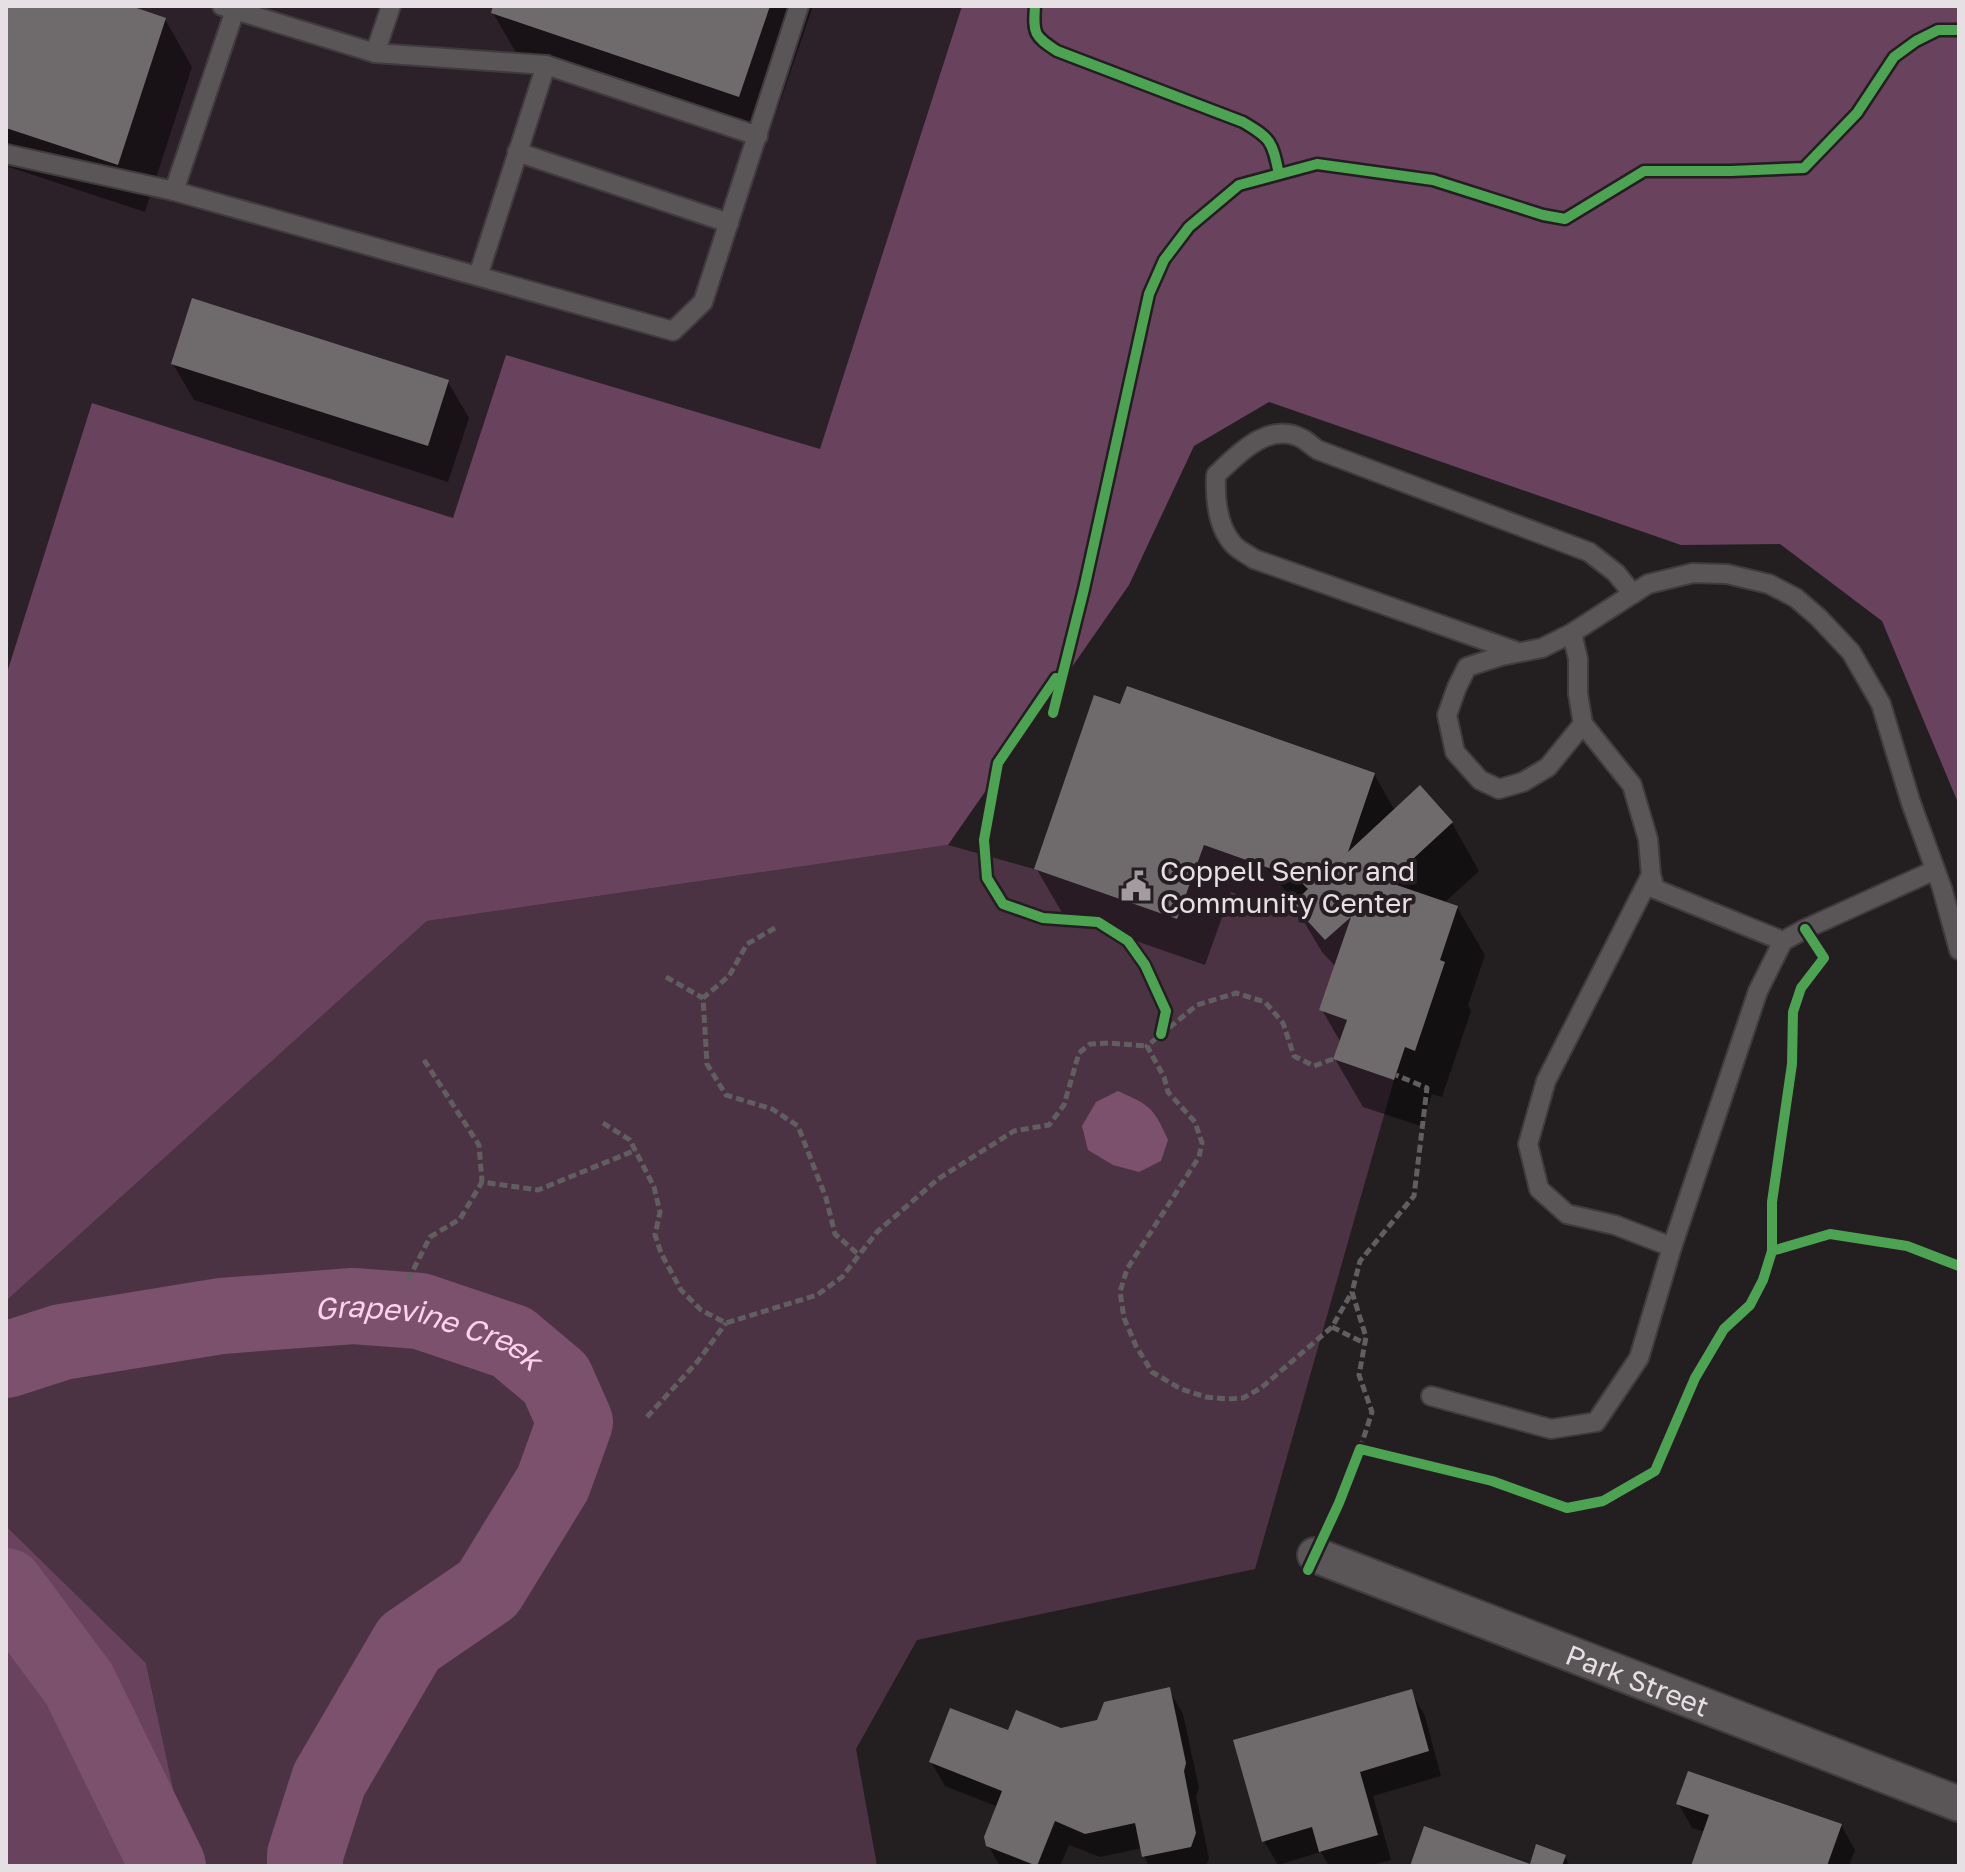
<svg xmlns="http://www.w3.org/2000/svg" width="1965" height="1872" font-family="'Golos Text',sans-serif">
	<rect width="100%" height="100%" fill="#231f21"/>
	<path fill="#2d2129" d="M6,6H962L820,450L506,355L453,518L92,403L7,676Z"/>
	<path fill="#4c3344" d="M948,845L1034,869L1177,919L1204,845L1267,868L1325,940L1351,917L1320,1010L1347,1020L1333,1059L1394,1080L1255,1569L917,1640L856,1749L877,1866H204L184,1840L146,1663L6,1526V1301L427,921Z"/>
	<g fill="#69425d">
		<path d="M962,6H1959V805L1882,621L1780,544L1681,545L1269,402L1194,446L1129,585L948,845L427,921L6,1301V676L92,403L453,518L506,355L820,449Z"/>
		<path d="M6,1526L146,1663L184,1839L204,1866H6Z"/>
	</g>
	<path fill="#7b516d" d="M1118,1091C1151,1106 1153,1107 1168,1140L1161,1161L1139,1172L1113,1165L1088,1150L1082,1126L1096,1102Z"/>
	<g fill="#0007">
		<path d="M6,6H125L165,19L192,67L145,212L6,166Z"/>
		<path d="M495,6H813L766,143L521,61L493,13Z"/>
		<path d="M173,364L448,382L469,418L448,482L194,400Z"/>
		<path d="M1374,774L1395,811L1452,823L1479,871L1444,903L1457,907L1485,955L1468,1005L1471,1011L1442,1097L1432,1094L1421,1126L1363,1107L1335,1059L1341,1043L1322,1010L1336,967L1322,952L1301,917L1231,892L1205,965L1064,916L1036,868Z"/>
		<path d="M1169,1690L1183,1714L1199,1788L1196,1796L1209,1858L1206,1866H1149L1144,1856L1142,1848L1100,1857L1069,1845L1060,1866H1000L988,1845L998,1807L945,1786L931,1762L1009,1733L1061,1730L1099,1722Z"/>
		<path d="M1411,1692L1425,1716L1441,1776L1373,1796L1391,1860L1368,1866H1329L1321,1852L1278,1865L1264,1841Z"/>
		<path d="M1678,1803L1841,1825L1855,1850L1849,1866H1693L1705,1832L1692,1828Z"/>
		<path d="M1565,1857L1570,1866H1531Z"/>
	</g>
	<g fill="none" stroke-linecap="round" stroke-linejoin="round">
		<g stroke="#7b516d" stroke-width="76">
			<path id="s1" d="M6,1360L62,1342L221,1316L353,1306L420,1311L512,1342L556,1379L575,1422L553,1483L488,1589L409,1643L329,1780L305,1855V1866"/>
			<path d="M6,1586L79,1684L168,1866"/>
		</g>
	</g>
	<g fill="#6f6b6d">
		<path d="M6,6H131L166,18L118,165L6,128Z"/>
		<path d="M493,6H770L739,97L491,13Z"/>
		<path d="M192,298L449,380L428,446L171,364Z"/>
		<path d="M1127,686L1375,773L1348,852L1420,785L1453,822L1388,882L1458,906L1440,960L1445,962L1415,1051L1405,1047L1394,1080L1333,1059L1347,1020L1319,1010L1351,917L1325,940L1292,904L1308,889L1297,878L1204,845L1177,919L1034,869L1094,695L1120,704Z"/>
		<path d="M1170,1687L1186,1763L1184,1771L1196,1833L1191,1847L1142,1857L1135,1823L1085,1834L1055,1821L1037,1866L986,1846L984,1837L1002,1791L929,1762L950,1708L1008,1730L1016,1710L1061,1728L1097,1720L1104,1702Z"/>
		<path d="M1412,1689L1429,1751L1360,1772L1378,1835L1319,1852L1312,1827L1262,1842L1233,1740Z"/>
		<path d="M1688,1771L1842,1824L1827,1866H1691L1709,1815L1676,1804Z"/>
		<path d="M1424,1826L1530,1864L1536,1844L1566,1855L1562,1866H1410Z"/>
	</g>
	<g fill="none" stroke-linecap="round" stroke-linejoin="round">
		<g stroke="#403c3e" stroke-width="22">
			<g id="lane">
				<path d="M222,6L375,53L391,6"/>
				<path d="M235,10L174,191L673,331L703,302L799,6"/>
				<path d="M375,53L546,65"/>
				<path d="M517,152L729,223"/>
				<path d="M6,154L174,191"/>
				<path d="M478,276L546,65L758,136"/>
				<path d="M1572,633L1578,659V694L1583,724L1548,767L1523,782L1499,789L1480,780L1455,752L1447,715L1457,687L1467,667L1501,656L1542,648L1572,633L1648,584L1693,573L1727,574L1769,584L1796,598L1819,618L1851,652L1881,704L1911,803L1942,888L1959,950"/>
				<path d="M1518,652L1254,559C1247,554 1238,550 1233,544C1217,526 1215,497 1216,475C1238,454 1269,420 1303,439C1308,442 1313,447 1318,450L1589,552L1616,573L1633,594"/>
				<path d="M1583,724L1632,785L1648,839L1651,875L1655,889L1783,941"/>
				<path d="M1651,875L1546,1081L1528,1144L1539,1189L1567,1214L1615,1225L1672,1247"/>
				<path d="M1431,1396L1551,1429L1596,1422L1639,1358L1672,1247L1758,991L1783,941L1805,929L1935,870"/>
			</g>
		</g>
		<g stroke="#403c3e" stroke-width="38">
			<g id="street">
				<path id="s2" d="M1315,1555L1959,1804"/>
			</g>
		</g>
		<g stroke="#615e60" stroke-width="5" stroke-dasharray="8 4" stroke-linecap="butt">
			<path d="M1035,6C1033,34 1034,36 1057,51L1243,122C1272,139 1272,142 1279,174"/>
			<path d="M1062,669L998,763L984,840L987,878L1003,904L1043,918L1098,922L1128,941L1145,965L1166,1011L1161,1034"/>
			<path d="M1053,713L1084,589L1149,294L1164,260L1189,227L1239,185L1317,164L1433,180L1543,215L1565,219L1644,171H1731L1804,168L1857,113L1894,57L1916,41L1938,30H1959"/>
			<path d="M775,928L747,944L729,976L703,998L707,1064L726,1095L772,1109L798,1126L826,1198L835,1234L859,1255"/>
			<path d="M666,977L703,998"/>
			<path d="M1333,1059L1314,1066L1294,1056L1283,1023L1265,1002L1236,993L1197,1005L1147,1046L1164,1077L1168,1092L1195,1122L1202,1143L1199,1157L1127,1269L1120,1292L1124,1318L1136,1346L1152,1372L1181,1389L1206,1397L1227,1399L1243,1398L1261,1388L1332,1327L1352,1292"/>
			<path d="M424,1060L479,1145L482,1182L538,1190L636,1150"/>
			<path d="M603,1123L630,1140L654,1187L660,1212L655,1235L661,1253L681,1290L701,1310L726,1323L817,1295L842,1277L877,1232L938,1179L1014,1131L1049,1125L1064,1105L1079,1053L1090,1044L1108,1043L1147,1046"/>
			<path d="M1772,1251L1830,1234L1907,1246L1959,1266"/>
			<path d="M408,1280L430,1237L460,1219L482,1182"/>
			<path d="M1332,1327L1364,1343"/>
			<path d="M647,1417L698,1361L726,1323"/>
			<path d="M1360,1449L1372,1412L1359,1375L1366,1337L1352,1292L1360,1261L1414,1196L1427,1088L1396,1075"/>
			<path d="M1331,1520L1360,1449L1492,1481L1567,1508L1603,1501L1655,1471L1695,1378L1724,1329L1750,1305L1763,1280L1772,1251V1202L1792,1064L1793,1012L1801,988L1824,958L1821,953"/>
		</g>
		<use href="#lane" stroke="#5a5658" stroke-width="18"/>
		<use href="#street" stroke="#5a5658" stroke-width="34"/>
		<g stroke="#251d22" stroke-width="15">
			<g id="cycleway">
				<path d="M1035,6C1033,34 1034,36 1057,51L1243,122C1272,139 1272,142 1279,174"/>
				<path d="M1056,678L998,763L984,840L987,878L1003,904L1043,918L1098,922L1128,941L1145,965L1166,1011L1161,1034"/>
				<path d="M1053,713L1084,589L1149,294L1164,260L1189,227L1239,185L1317,164L1433,180L1543,215L1565,219L1644,171H1731L1804,168L1857,113L1894,57L1916,41L1938,30H1959"/>
				<path d="M1772,1251L1830,1234L1907,1246L1959,1266"/>
				<path d="M1308,1570L1339,1503L1360,1449L1492,1481L1567,1508L1603,1501L1655,1471L1695,1378L1724,1329L1750,1305L1763,1280L1772,1251V1202L1792,1064L1793,1012L1801,988L1824,958L1805,929"/>
			</g>
		</g>
		<use href="#cycleway" stroke="#4ca352" stroke-width="10"/>
	</g>
	<defs>
		<g id="civic-bare" transform="scale(2.4)"><path d="M-.6-6.5H3V-4.5H.6V-3L4-1V1h2V6H-6V1h2V-1L-.6-3ZM-1.2 2.5V6h2.4V2.5Z" fill="#a29ca0" stroke="#251d22" stroke-width="2.5" paint-order="stroke"/></g>
	</defs>
	<g fill-rule="evenodd">
		<use href="#civic-bare" x="1136" y="886"/>
	</g>
	<g text-anchor="middle" dominant-baseline="central" stroke-width="8" stroke-linejoin="round" paint-order="stroke">
		<g font-size="28" fill="#e6e0e4" stroke="#251d22" text-anchor="start">
			<text x="1160" y="870">Coppell Senior and<tspan x="1160" dy="32">Community Center</tspan></text>
		</g>
		<g font-size="28" fill="#e6e0e4" stroke="#251d22">
			<text stroke="none"><textPath href="#s2" startOffset="346">Park Street</textPath></text>
		</g>
		<g font-size="30" font-style="italic" fill="#fed1ee" stroke="#251d22">
			<text stroke="none"><textPath href="#s1" startOffset="432">Grapevine Creek</textPath></text>
		</g>
	</g>
	<rect width="1965" height="1872" fill="none" stroke="#e6e0e4" stroke-width="16"/>
</svg>
